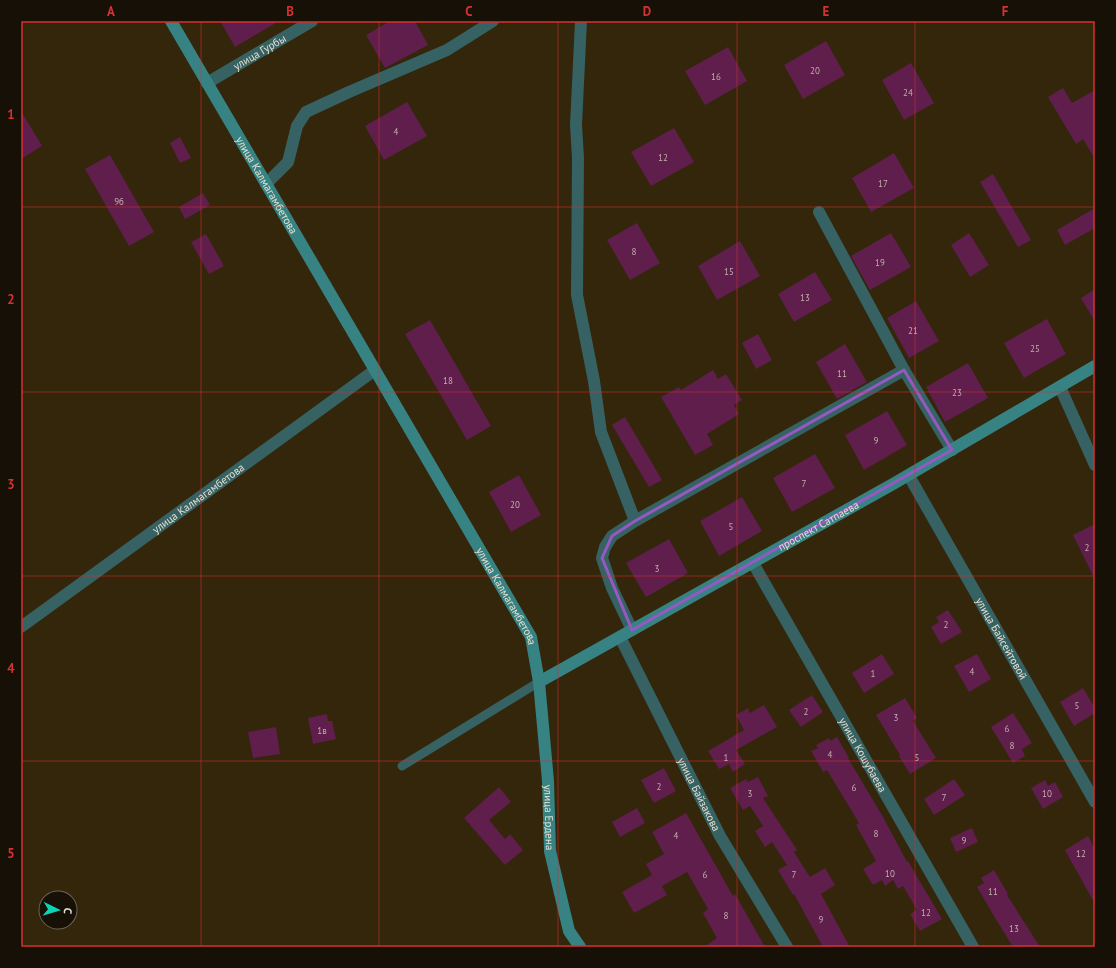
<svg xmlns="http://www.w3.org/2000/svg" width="1116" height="968" font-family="'PT Sans',sans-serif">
	<rect width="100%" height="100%" fill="#33260b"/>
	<g fill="#5f1e4b">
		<path d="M220,21H279L235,47Z"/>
		<path d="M390,21H415L428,45L385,68L366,35Z"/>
		<path d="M826,41L845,75L803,99L784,65Z"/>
		<path d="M728,47L747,81L705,105L685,71Z"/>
		<path d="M911,63L934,103L904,120L882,80Z"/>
		<path d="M1063,88L1072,103L1095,90V159L1083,139L1076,144L1048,97Z"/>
		<path d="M407,102L427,136L384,160L365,126Z"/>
		<path d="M21,111L42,146L21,159Z"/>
		<path d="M674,128L694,162L651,186L631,152Z"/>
		<path d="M180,137L191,158L180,163L170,143Z"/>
		<path d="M894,153L914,188L871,212L852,178Z"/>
		<path d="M110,155L154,232L129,246L85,169Z"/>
		<path d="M993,174L1031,240L1018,247L980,182Z"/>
		<path d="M203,193L210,205L185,219L179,207Z"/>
		<path d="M1095,208V228L1065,245L1057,230Z"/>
		<path d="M637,223L660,263L630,280L607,240Z"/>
		<path d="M891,233L911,267L870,290L851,256Z"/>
		<path d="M969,233L989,265L970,277L951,245Z"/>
		<path d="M206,234L224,266L209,274L191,242Z"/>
		<path d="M740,241L760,276L717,300L698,266Z"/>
		<path d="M815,272L832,300L794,322L778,294Z"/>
		<path d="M1095,289V322L1081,298Z"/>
		<path d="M916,301L939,341L909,358L887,318Z"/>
		<path d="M1047,319L1066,354L1024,378L1004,343Z"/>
		<path d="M430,320L491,426L467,440L405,334Z"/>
		<path d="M758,334L772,360L756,369L742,343Z"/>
		<path d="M845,344L867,382L837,399L816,362Z"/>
		<path d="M968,363L988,398L945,422L926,387Z"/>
		<path d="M713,370L718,379L726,374L742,400L734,405L739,414L707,434L713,445L695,455L661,397L679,387L681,390Z"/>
		<path d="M887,411L907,445L864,470L845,435Z"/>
		<path d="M625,417L662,480L649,487L612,425Z"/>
		<path d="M815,454L835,488L792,512L773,478Z"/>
		<path d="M519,475L541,515L511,532L489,492Z"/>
		<path d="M742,497L762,531L719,556L700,521Z"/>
		<path d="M1095,524V580L1073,535Z"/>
		<path d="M669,539L688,573L646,597L626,563Z"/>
		<path d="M948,610L962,632L941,644L931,627L939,622L936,617Z"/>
		<path d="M882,654L894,674L864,693L852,673Z"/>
		<path d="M977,654L991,679L969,692L954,666Z"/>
		<path d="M1083,688L1095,708V713L1074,726L1060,702Z"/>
		<path d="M812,695L823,712L801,727L789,710Z"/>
		<path d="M905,698L917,718L913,721L936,758L910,774L899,756L900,755L876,715Z"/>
		<path d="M764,705L777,727L736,750L745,764L733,772L729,764L719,769L708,751L744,730L736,715L748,708L750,713Z"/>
		<path d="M1013,713L1032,743L1022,749L1025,756L1013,763L991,727Z"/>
		<path d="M327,714L328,721H332L336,739L313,744L308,718Z"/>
		<path d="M276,727L280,754L253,758L248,732Z"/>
		<path d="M837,737L849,758H848L883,817L907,862L908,861L919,880L942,919L920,931L910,914L917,910L903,886L898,889L893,880L885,886L882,880L873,885L863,869L876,861L856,825L859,823L827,770L823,772L811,751L818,748L816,745L829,738L830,741Z"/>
		<path d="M664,768L676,791L654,803L641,780Z"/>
		<path d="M758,777L768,796L763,798L797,850L794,852L810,877L825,868L835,885L821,894L850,947H823L794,894L793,895L778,870L787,865L772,842L765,847L755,831L763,826L750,806L743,810L730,788L746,779L748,782Z"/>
		<path d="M954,779L965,795L934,815L924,799Z"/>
		<path d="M1045,780L1048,786L1055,782L1063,797L1043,809L1031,788Z"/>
		<path d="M499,787L511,802L489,820L505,839L510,834L523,850L505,865L464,818Z"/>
		<path d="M637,808L645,823L620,837L612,822Z"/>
		<path d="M686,813L733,896L735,894L765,947H704L717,938L703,913L708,909L687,872L662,886L667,895L634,913L622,892L652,875L646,864L664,854L652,832Z"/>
		<path d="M972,828L978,842L956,852L950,838Z"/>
		<path d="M1088,836L1095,849V904L1065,850Z"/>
		<path d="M994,870L1008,894L1007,895L1040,947H1013L994,916L977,887L984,883L981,878Z"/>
	</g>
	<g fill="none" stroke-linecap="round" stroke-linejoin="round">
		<path stroke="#366263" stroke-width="9" d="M402,766L539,682"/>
		<g stroke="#366263" stroke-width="12">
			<path d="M581,21L576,125L578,158L577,295L594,381L601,432L635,521"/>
			<path id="s1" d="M207,83L312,21"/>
			<path d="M266,184L288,162L297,126L306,112L349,92L447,50L493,21"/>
			<path d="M819,212L904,370L952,450"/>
			<path d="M1060,387L1095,465"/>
			<path id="s2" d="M909,476L1095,802"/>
			<path id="s3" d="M753,563L973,947"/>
			<path id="s4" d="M21,627L375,370"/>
			<path d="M632,630L612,588L602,558L605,547L612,536L635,521L904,370"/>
			<path id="s5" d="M620,637L720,836L787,947"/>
		</g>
		<g stroke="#378383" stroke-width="12">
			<path id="s6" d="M171,21L531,637L539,682L548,781L550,851L569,931L580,947"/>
			<path id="s7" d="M539,682L893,484L1095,366"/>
		</g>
	</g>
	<path fill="none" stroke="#9659c3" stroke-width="3" stroke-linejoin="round" d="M904,370L952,450L632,630L602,558L612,536L635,521Z"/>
	<path fill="none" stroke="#d73130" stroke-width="1" stroke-opacity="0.55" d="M201,21V947M379,21V947M558,21V947M737,21V947M915,21V947M21,207H1095M21,392H1095M21,576H1095M21,761H1095"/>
	<g text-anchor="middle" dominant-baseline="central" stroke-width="3" stroke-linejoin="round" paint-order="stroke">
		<g font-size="9" fill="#c5afae">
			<text x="815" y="70">20</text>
			<text x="716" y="76">16</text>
			<text x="908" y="92">24</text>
			<text x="396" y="131">4</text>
			<text x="663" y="157">12</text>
			<text x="883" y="183">17</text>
			<text x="119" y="201">9б</text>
			<text x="634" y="251">8</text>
			<text x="880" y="262">19</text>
			<text x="729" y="271">15</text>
			<text x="805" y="297">13</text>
			<text x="913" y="330">21</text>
			<text x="1035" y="348">25</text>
			<text x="842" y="373">11</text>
			<text x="448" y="380">18</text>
			<text x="957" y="392">23</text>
			<text x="876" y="440">9</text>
			<text x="804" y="483">7</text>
			<text x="515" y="504">20</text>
			<text x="731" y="526">5</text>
			<text x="1087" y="547">2</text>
			<text x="657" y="568">3</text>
			<text x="946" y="624">2</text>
			<text x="972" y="671">4</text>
			<text x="873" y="673">1</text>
			<text x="1077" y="705">5</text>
			<text x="806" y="711">2</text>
			<text x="896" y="717">3</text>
			<text x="1007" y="728">6</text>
			<text x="322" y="730">1в</text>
			<text x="1012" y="745">8</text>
			<text x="830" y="754">4</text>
			<text x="726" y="757">1</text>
			<text x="917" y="757">5</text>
			<text x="659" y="786">2</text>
			<text x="854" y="787">6</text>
			<text x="750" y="793">3</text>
			<text x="1047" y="793">10</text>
			<text x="944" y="797">7</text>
			<text x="876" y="833">8</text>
			<text x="676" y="835">4</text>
			<text x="964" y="840">9</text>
			<text x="1081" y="853">12</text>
			<text x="890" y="873">10</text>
			<text x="705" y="874">6</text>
			<text x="794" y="874">7</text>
			<text x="993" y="891">11</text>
			<text x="926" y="912">12</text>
			<text x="726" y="915">8</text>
			<text x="821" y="919">9</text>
			<text x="1014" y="928">13</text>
		</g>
		<g font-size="11" fill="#e7dfcf" stroke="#161006">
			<text stroke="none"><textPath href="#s1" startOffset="61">улица Гурбы</textPath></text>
			<text stroke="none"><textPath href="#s6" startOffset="190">улица Калмагамбетова</textPath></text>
			<text stroke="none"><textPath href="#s4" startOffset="219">улица Калмагамбетова</textPath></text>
			<text stroke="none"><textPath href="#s7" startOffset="320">проспект Сатпаева</textPath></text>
			<text stroke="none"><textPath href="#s6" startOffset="666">улица Калмагамбетова</textPath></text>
			<text stroke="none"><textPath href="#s2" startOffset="187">улица Байсейтовой</textPath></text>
			<text stroke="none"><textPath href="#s3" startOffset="221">улица Кошубаева</textPath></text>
			<text stroke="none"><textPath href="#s5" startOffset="176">улица Байзакова</textPath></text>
			<text stroke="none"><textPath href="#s6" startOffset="895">улица Ердена</textPath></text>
		</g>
	</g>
	<rect width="1116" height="968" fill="none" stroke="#161006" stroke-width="44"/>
	<g transform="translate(58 910) rotate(95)"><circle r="19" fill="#161006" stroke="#6a6356"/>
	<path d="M0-3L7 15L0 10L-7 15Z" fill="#0cd5b5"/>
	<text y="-6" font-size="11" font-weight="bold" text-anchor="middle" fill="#e7dfcf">С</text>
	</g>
	<rect x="22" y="22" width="1072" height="924" fill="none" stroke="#d73130" stroke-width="1.5"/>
	<g font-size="13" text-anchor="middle" font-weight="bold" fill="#d73130">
		<text x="111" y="16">A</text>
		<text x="290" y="16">B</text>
		<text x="469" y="16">C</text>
		<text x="647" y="16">D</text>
		<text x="826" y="16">E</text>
		<text x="1005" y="16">F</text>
		<text x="11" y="119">1</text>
		<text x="11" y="304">2</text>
		<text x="11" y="489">3</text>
		<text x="11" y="673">4</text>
		<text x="11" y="858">5</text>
	</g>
</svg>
